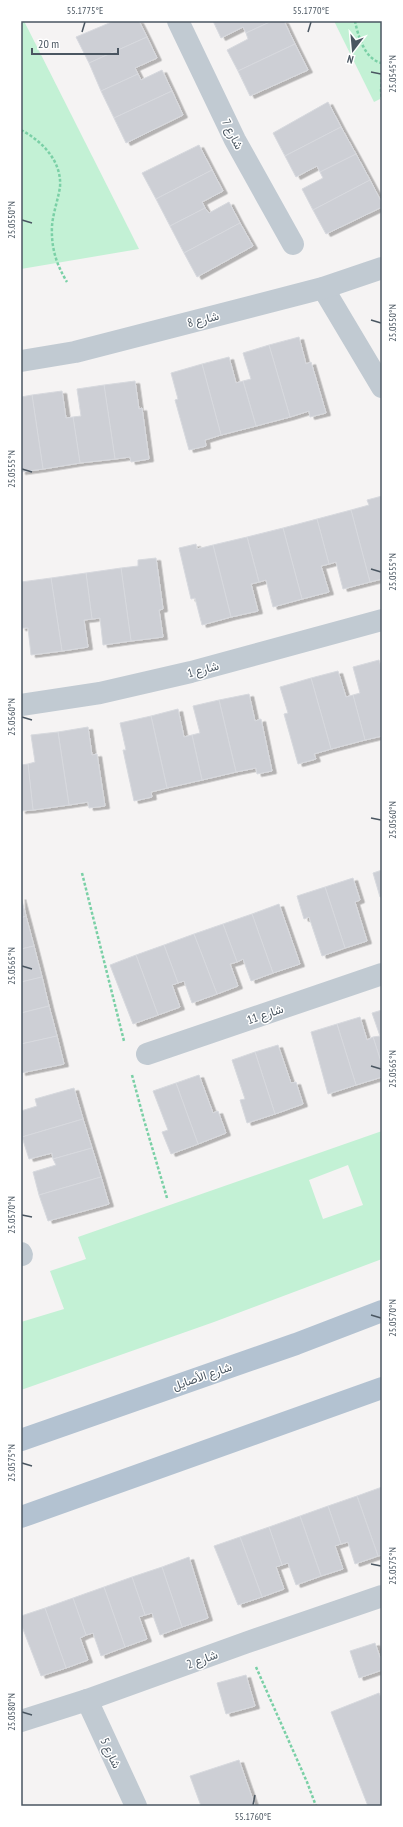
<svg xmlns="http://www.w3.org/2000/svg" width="403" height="1827" font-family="'PT Sans Narrow',Vazirmatn,sans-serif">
	<defs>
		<filter id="shadow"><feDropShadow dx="4.5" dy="2.5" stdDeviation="0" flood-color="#0004"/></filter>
	</defs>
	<rect width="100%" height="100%" fill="#f5f3f3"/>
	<g fill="#c3f1d5" fill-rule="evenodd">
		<path d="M21,21H24L139,249L21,269Z"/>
		<path d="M334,21H382V98L374,102Z"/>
		<path d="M382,1131V1259L214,1322L21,1390V1322L64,1309L50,1271L86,1259L78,1237ZM348,1165L363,1205L323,1219L309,1180Z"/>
	</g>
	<g fill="#cdcfd5" stroke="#d7d9de" filter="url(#shadow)">
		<path d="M114,21H139L147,37L89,63L76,37Z"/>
		<path d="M213,21H272L246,33L243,27L221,38Z"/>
		<path d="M272,21H284L295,44L238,71L227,50L248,39L246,33Z"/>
		<path d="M147,37L157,58L135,68L138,74L101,91L89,63Z"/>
		<path d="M295,44L308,70L250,96L238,71Z"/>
		<path d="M162,70L172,91L114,118L101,91L138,74L141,80Z"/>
		<path d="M172,91L183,115L126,143L114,118Z"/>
		<path d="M328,102L341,127L285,156L273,133Z"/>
		<path d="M341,127L356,154L320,172L317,166L296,177L285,156Z"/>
		<path d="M199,145L212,170L156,199L142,173Z"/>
		<path d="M356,154L370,180L313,210L302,189L323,178L320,172Z"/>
		<path d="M212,170L223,191L202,202L205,208L170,226L156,199Z"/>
		<path d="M370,180L382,203V207L326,234L313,210Z"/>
		<path d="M229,202L240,223L184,253L170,226L205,208L209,213Z"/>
		<path d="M240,223L253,246L197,277L184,253Z"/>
		<path d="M299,337L306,364L311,362L326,413L310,417L309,411L290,417L269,345Z"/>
		<path d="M269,345L290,417L256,426L243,381L251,379L243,353Z"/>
		<path d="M229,357L236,383L243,381L256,426L221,435L202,364Z"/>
		<path d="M202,364L221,435L205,440L206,446L189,450L175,400L178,399L171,373Z"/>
		<path d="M135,381L139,409L142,408L149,459L131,462L130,457L115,459L104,385Z"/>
		<path d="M104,385L115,459L80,463L73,417L81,416L77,389Z"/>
		<path d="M62,391L66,418L73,417L80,463L43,469L32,395Z"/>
		<path d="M32,395L43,469L21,472V397Z"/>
		<path d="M382,496V579L370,582L351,510L369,505L367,500Z"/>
		<path d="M351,510L370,582L343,589L336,562L329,564L317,519Z"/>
		<path d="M317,519L329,564L321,566L329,592L302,599L283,528Z"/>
		<path d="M283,528L302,599L273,607L266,580L259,582L247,537Z"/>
		<path d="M247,537L259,582L251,584L258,611L231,617L213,545Z"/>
		<path d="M196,544L197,549L213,545L231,617L202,625L195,598L191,599L179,548Z"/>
		<path d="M156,558L163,609L159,610L163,637L131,641L121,568L138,566V560Z"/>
		<path d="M121,568L131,641L103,645L100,618L92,619L86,573Z"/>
		<path d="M86,573L92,619L84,620L88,647L62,651L51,578Z"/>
		<path d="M51,578L62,651L31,655L28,628H21V582Z"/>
		<path d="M379,660L382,671V736L365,740L353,695L360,693L353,667Z"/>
		<path d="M338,671L346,697L353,695L365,740L331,749L311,678Z"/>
		<path d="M311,678L331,749L314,754L316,759L298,764L284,714L288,713L280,687Z"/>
		<path d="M249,694L255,721L261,719L272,771L257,774L256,768L236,772L219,700Z"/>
		<path d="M219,700L236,772L202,780L192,735L200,733L193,706Z"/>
		<path d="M178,709L184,737L192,735L202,780L167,788L151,716Z"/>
		<path d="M151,716L167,788L151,792L152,797L134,801L123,750H126L120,723Z"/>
		<path d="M88,727L92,755L97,754L105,806L89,808L88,802L69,805L58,732Z"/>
		<path d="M58,732L69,805L33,810L28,764L35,762L31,735Z"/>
		<path d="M28,764L33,810L21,811V765Z"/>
		<path d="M382,870V897H380L373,873Z"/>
		<path d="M353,878L360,900L355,902L367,941L345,948L325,887Z"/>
		<path d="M325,887L345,948L322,956L309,917L304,919L297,896Z"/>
		<path d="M21,897L26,916L21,918Z"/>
		<path d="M279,904L300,964L273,973L252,914Z"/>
		<path d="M252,914L273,973L251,981L243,959L237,962L223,924Z"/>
		<path d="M26,916L34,946L21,949V918Z"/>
		<path d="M223,924L237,962L230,964L238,986L217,994L194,934Z"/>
		<path d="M194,934L217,994L192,1003L184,981L178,983L164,945Z"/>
		<path d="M164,945L178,983L172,985L180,1007L158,1015L136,955Z"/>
		<path d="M34,946L42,977L21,982V949Z"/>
		<path d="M136,955L158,1015L133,1024L110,965Z"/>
		<path d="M42,977L49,1006L21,1013V982Z"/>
		<path d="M49,1006L57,1036L21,1044V1013Z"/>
		<path d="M382,1010V1065L373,1037L380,1036L372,1013Z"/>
		<path d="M360,1017L367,1040L373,1037L382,1065V1077L356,1085L337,1024Z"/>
		<path d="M337,1024L356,1085L328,1094L311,1032Z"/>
		<path d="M57,1036L64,1064L21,1073V1044Z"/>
		<path d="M278,1045L291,1083L296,1082L303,1104L275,1114L255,1052Z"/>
		<path d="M255,1052L275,1114L247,1123L240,1100L245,1099L232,1060Z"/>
		<path d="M199,1075L213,1113L218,1111L226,1133L198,1144L176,1083Z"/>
		<path d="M176,1083L198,1144L171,1154L162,1132L168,1130L153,1091Z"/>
		<path d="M74,1088L83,1119L22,1137L21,1111L37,1106L35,1099Z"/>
		<path d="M83,1119L92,1148L53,1159L52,1153L29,1159L22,1137Z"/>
		<path d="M92,1148L101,1177L39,1195L33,1172L56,1165L53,1159Z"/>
		<path d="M101,1177L109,1204L48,1221L39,1195Z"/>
		<path d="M382,1487V1555L378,1556L357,1496Z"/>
		<path d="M357,1496L378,1556L355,1564L348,1542L341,1544L328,1506Z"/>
		<path d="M328,1506L341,1544L335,1546L343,1569L321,1576L300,1516Z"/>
		<path d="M300,1516L321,1576L296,1585L288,1563L282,1565L269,1527Z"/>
		<path d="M269,1527L282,1565L276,1567L284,1589L262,1597L240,1537Z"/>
		<path d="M240,1537L262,1597L238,1605L214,1546Z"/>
		<path d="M189,1557L208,1618L182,1627L162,1567Z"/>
		<path d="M162,1567L182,1627L160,1635L152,1613L145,1615L132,1577Z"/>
		<path d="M132,1577L145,1615L139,1617L147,1639L125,1647L104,1587Z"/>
		<path d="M104,1587L125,1647L101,1656L93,1633L86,1635L73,1598Z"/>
		<path d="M73,1598L86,1635L80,1638L88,1660L66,1668L45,1608Z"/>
		<path d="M45,1608L66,1668L41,1676L21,1624V1616Z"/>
		<path d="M375,1643L382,1663V1670L359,1678L350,1651Z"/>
		<path d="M246,1675L255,1706L226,1714L217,1683Z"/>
		<path d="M379,1693L382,1700V1806H368L331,1712Z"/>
		<path d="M239,1760L255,1806H201L190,1776Z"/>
	</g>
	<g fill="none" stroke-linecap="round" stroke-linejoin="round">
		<g stroke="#7ad0a6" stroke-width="2.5" stroke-dasharray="3 2" stroke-linecap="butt">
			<path d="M355,21C358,36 365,60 382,63"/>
			<path d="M382,74L381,90L382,100"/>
			<path d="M21,130C42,141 62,161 60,187C58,200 53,213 52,226C51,247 56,264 67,282"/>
			<path d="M82,873L124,1041"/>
			<path d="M132,1075L144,1120L167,1198"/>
			<path d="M256,1667L307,1782L316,1806"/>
		</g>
		<g stroke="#c1cad2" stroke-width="22">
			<path d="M178,21L235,140L293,244"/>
			<path d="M323,288L382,387"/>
			<path d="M21,361L75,352L323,288L382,268"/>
			<path d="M21,705L100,693L191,672L382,620"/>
			<path d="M147,1054L382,974"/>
			<path d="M21,1253L22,1255"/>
			<path d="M87,1700L136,1806"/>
			<path d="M21,1721L87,1700L245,1643L382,1596"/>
		</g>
		<g stroke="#b3c2d1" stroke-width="22">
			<path d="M21,1440L296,1344L382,1311"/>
			<path d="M21,1517L382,1388"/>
		</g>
	</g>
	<path fill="none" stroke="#4a5661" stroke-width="1.5" d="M82,32L85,22M308,32L311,22M371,72L381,74M22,220L32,223M371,320L381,323M22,469L32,472M371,569L381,572M22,717L32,720M371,818L381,820M22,966L32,969M371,1066L381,1069M22,1215L32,1217M371,1315L381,1318M22,1463L32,1466M371,1564L381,1566M22,1712L32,1715M253,1805L255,1795"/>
	<g text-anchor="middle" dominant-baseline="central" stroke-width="3" stroke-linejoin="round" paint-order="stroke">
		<g font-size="12" fill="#4a5661" stroke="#fff">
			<text transform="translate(233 134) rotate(63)">شارع 7</text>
			<text transform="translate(203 319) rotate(-14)">شارع 8</text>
			<text transform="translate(203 669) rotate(-15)">شارع 1</text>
			<text transform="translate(265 1014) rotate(-19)">شارع 11</text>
			<text transform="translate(202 1376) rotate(-19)">شارع الأصايل</text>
			<text transform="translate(202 1659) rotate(-20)">شارع 2</text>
			<text transform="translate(111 1753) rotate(65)">شارع 5</text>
		</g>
	</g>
	<rect width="403" height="1827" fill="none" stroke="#ffffff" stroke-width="44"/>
	<g transform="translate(353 50) rotate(196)" stroke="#ffffff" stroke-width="3" paint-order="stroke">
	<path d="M0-3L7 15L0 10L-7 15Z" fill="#4a5661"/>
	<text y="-6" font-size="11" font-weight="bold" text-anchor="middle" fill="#4a5661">N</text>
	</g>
	<path d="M32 48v6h86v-6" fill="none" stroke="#4a5661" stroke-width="2"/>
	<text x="38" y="48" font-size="12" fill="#4a5661" stroke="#ffffff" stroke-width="3" paint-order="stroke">20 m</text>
	<rect x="22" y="22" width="359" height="1783" fill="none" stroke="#4a5661" stroke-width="1.5"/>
	<g font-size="10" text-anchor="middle" fill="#4a5661">
		<text x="85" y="14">55.1775°E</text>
		<text x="311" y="14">55.1770°E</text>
		<text transform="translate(392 74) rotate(-90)" y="4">25.0545°N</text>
		<text transform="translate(11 220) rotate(-90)" y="4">25.0550°N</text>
		<text transform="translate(392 323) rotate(-90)" y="4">25.0550°N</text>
		<text transform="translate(11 469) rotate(-90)" y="4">25.0555°N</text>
		<text transform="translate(392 572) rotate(-90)" y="4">25.0555°N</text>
		<text transform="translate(11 717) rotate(-90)" y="4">25.0560°N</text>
		<text transform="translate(392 820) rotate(-90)" y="4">25.0560°N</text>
		<text transform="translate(11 966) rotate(-90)" y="4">25.0565°N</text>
		<text transform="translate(392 1069) rotate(-90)" y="4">25.0565°N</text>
		<text transform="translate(11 1215) rotate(-90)" y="4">25.0570°N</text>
		<text transform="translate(392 1318) rotate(-90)" y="4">25.0570°N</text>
		<text transform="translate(11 1463) rotate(-90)" y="4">25.0575°N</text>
		<text transform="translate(392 1566) rotate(-90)" y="4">25.0575°N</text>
		<text transform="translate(11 1712) rotate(-90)" y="4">25.0580°N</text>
		<text x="253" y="1820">55.1760°E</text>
	</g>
</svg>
